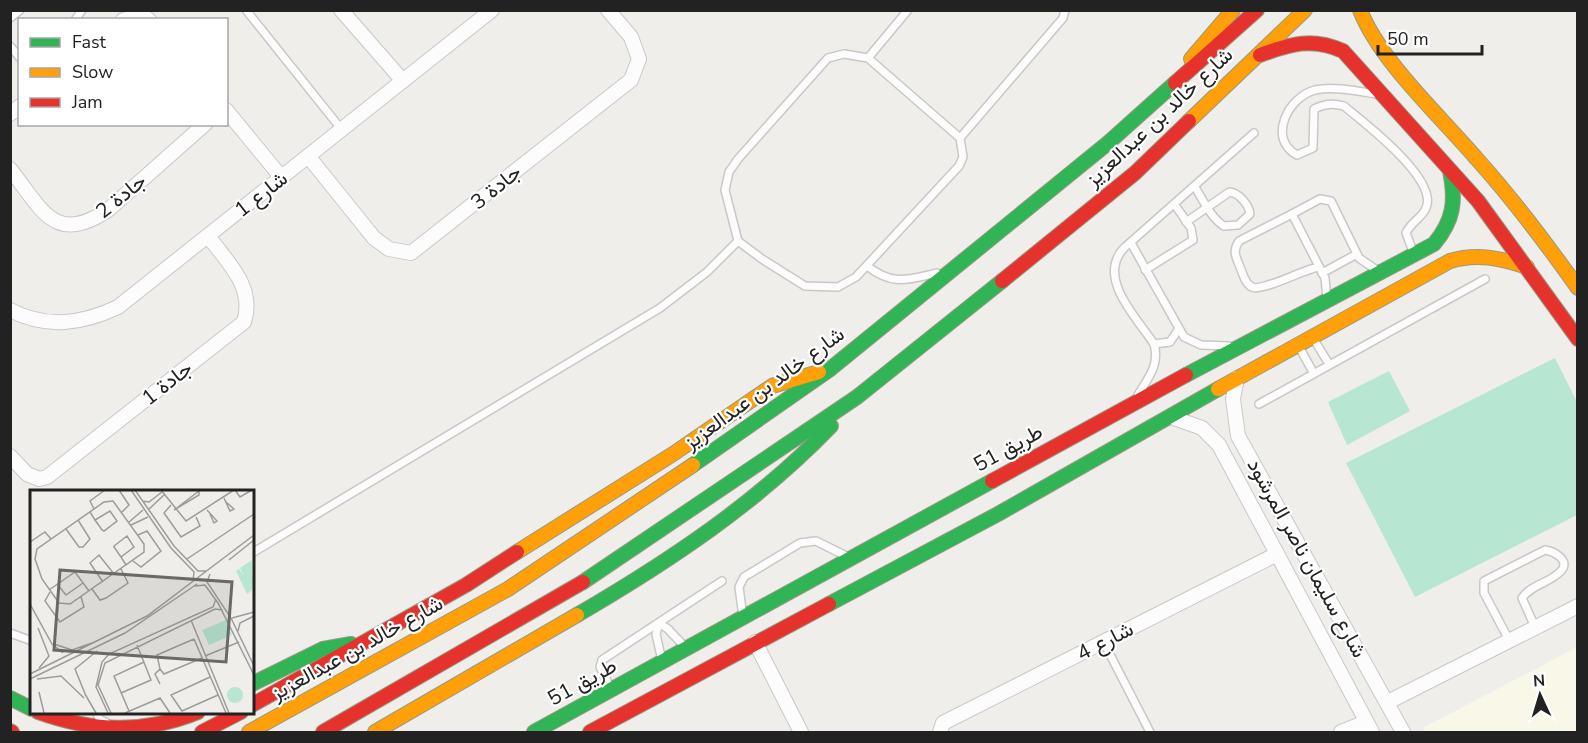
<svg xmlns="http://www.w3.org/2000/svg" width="1588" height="743" font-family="'Nunito Sans',Vazirmatn,sans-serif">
	<rect width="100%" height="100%" fill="#f0eeeb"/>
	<path fill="#f8f7e8" d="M1577,647V732H1425L1423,728Z"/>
	<g fill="#b7e6d2">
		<path d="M1555,358L1577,402V515L1415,597L1346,463Z"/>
		<path d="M1389,371L1410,411L1347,445L1328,402Z"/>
	</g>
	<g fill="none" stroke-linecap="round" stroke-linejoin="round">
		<g stroke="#c9c8c7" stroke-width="10">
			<g id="lane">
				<path d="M246,10L342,130"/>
				<path d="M10,18L20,10"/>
				<path d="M75,20L82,10"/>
				<path d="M10,46L20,58"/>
				<path d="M844,54L868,58L960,138L963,157L959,166L856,277L838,287L805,286L762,259L738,241L725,190L729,172L738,159L828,58Z"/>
				<path d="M868,58L908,10"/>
				<path d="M1376,94C1357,91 1334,86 1315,90C1288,97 1267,139 1297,155L1313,148L1314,109C1325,104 1332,103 1344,106C1363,122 1439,179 1426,208C1422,218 1410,223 1406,233L1414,254"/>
				<path d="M960,138L1063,18L1065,10"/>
				<path d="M1292,214L1239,241C1232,251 1236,257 1240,267C1243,274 1245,284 1252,287C1262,292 1304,269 1319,267"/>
				<path d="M1186,222L1228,193L1230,192C1239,193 1249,205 1250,214L1238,225L1224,226C1211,218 1203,200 1195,187"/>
				<path d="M1131,243L1184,337L1201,345L1229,346"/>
				<path d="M867,266C893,286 907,280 937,273"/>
				<path d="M1145,270L1193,240L1191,228L1175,205"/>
				<path d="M1322,273L1357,254"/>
				<path d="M1327,299L1325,278L1292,214L1320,199L1331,201L1359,258L1378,271"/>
				<path d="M1313,338L1329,364"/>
				<path d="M1154,344L1170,342L1178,330"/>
				<path d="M1299,347L1313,372"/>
				<path d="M1138,395C1148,378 1160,365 1154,344C1137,318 1096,278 1124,248L1254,133"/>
				<path d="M1259,404L1485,279"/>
				<path d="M252,553L660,308L707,272L738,241"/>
				<path d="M743,617L739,587L744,577L800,543L816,541L848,557"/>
				<path d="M659,623L656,634L662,661"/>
				<path d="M659,623L668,629L685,647"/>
				<path d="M10,633L32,641"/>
				<path d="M1509,640L1484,593V581L1545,550C1553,551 1571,560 1561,571C1550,583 1532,584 1522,598L1535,627"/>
				<path d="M1103,641L1150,732"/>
				<path d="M610,687L600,667L602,660L722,581"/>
				<path d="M96,712L100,720L106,722"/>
			</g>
		</g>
		<g stroke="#c9c8c7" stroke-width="16">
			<g id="street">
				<path d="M341,10L403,81"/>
				<path d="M123,20L142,15L149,20"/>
				<path d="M226,110L282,178"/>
				<path d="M10,114L20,106"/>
				<path d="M308,156L374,238L389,249L411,253L631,80L639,59L631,37L608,10"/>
				<path d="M10,169C42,209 54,246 108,210L205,124"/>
				<path d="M10,310C47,329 82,324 118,307L492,10"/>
				<path d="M1237,378L1233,399L1238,436L1403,732"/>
				<path d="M1171,417L1202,428L1219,445L1372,732"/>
				<path d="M10,456L27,474L39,479L47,477L244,322C255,287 228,263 208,236"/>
				<path d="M755,642L801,732"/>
				<path d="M1388,702L1578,606"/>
				<path d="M940,732L943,723L1277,554"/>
				<path d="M1341,732L1366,722"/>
			</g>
		</g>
		<g stroke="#999a82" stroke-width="16">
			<g id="fast">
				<path d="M1186,375L1434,244C1454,220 1456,201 1450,171"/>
				<path d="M693,465L829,370L1108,143L1175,83"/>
				<path d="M583,582L857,397L1002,281"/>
				<path d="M829,604L998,514L1218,389"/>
				<path d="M577,615C668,562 757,503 831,426"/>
				<path d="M252,684L323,649L351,644"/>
				<path d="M10,698L32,709"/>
				<path d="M534,732L992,481"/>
			</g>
		</g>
		<g stroke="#999a82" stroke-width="16">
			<g id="slow">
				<path d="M1360,10C1380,61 1440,116 1476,158C1513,199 1546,243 1578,288"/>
				<path d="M1191,59L1233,10"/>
				<path d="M1189,121L1305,10"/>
				<path d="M1218,389L1450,261C1477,253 1500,258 1527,267"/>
				<path d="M517,552L673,454L772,386L819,372"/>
				<path d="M249,732L508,589L693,465"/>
				<path d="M375,732L577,615"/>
			</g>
		</g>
		<g stroke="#999a82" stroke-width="16">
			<g id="jam">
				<path d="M1260,55C1290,44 1312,37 1343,51L1478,201L1578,339"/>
				<path d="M1175,83L1257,10"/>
				<path d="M1002,281L1135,173L1189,121"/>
				<path d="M992,481L1186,375"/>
				<path d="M252,705L466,585L517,552"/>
				<path d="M38,712C93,732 144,734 198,712"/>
				<path d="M10,731L12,732"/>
				<path d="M202,732L241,712"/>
				<path d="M323,732L583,582"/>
				<path d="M590,732L829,604"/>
			</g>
		</g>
		<use href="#lane" stroke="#fdfcfc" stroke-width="7"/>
		<use href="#street" stroke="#fdfcfc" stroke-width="14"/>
		<use href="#fast" stroke="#30b455" stroke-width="14"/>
		<use href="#slow" stroke="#ff9f0a" stroke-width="14"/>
		<use href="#jam" stroke="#e5322d" stroke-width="14"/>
	</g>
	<g text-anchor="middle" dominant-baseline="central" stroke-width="4.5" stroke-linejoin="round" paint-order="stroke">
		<g font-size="21" fill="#222" stroke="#fff">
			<text transform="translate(1159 117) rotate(-43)">شارع خالد بن عبدالعزيز</text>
			<text transform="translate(496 187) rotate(-39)">جادة 3</text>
			<text transform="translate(261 194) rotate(-38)">شارع 1</text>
			<text transform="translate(121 196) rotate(-39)">جادة 2</text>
			<text transform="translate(167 383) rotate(-38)">جادة 1</text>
			<text transform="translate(764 388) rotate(-36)">شارع خالد بن عبدالعزيز</text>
			<text transform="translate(1008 448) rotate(-29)">طريق 51</text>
			<text transform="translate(1307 558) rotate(61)">شارع سليمان ناصر المرشود</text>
			<text transform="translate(1105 641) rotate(-27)">شارع 4</text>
			<text transform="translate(357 648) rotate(-29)">شارع خالد بن عبدالعزيز</text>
			<text transform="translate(582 682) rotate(-29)">طريق 51</text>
		</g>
	</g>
	<g transform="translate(30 490)">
		<rect width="224" height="224" fill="#f0eeeb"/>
		<path d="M222,70L223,99L217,104L206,81L209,79L214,86L210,78ZM196,130L202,145L179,155L172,140ZM197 205a8 8 0 1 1 16 0a8 8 0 1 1-16 0Z" fill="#b7e6d2"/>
		<path fill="none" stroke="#9e9c9b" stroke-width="1.5" d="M89,0L99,15L92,22M101,0L141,58L164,82L163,91M105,0L144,56L168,81H176M131,0L156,31L204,0M205,0L210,7L222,0M194,8L200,21L204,19L196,12M83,11L114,54V62L40,114L29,113L12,89L5,69L7,59L74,12ZM112,11L119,12L132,2M141,15L134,23L151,47L170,36L166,27M64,19L60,11L75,0M118,20L134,5M144,20L169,5V1L148,17M177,20L187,31L184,33L180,24M60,22L65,30L72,40L74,41L87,31L80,21L65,30M99,32L113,20M101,35L118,27M36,39L49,57H53L60,49L48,30M0,52L15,42L21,49M91,67L104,57L97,46L84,56V57L91,67L96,75M157,69L224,24M199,70L224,50M103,71L111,77L131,61L117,41L108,45M180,84L177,92L201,128L224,176M73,92L60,73L69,65L84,84M27,94L36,105L53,93M165,96L175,95L188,113L224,185M62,99L70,110L76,108L98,93L91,79M19,100L45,82L59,101M20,102L15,111L30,132L54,117L51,107M0,114L22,154L33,163M202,128L224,122M161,130L199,223M8,138L19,166L9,178M208,141L210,133L224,126M164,149L127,165L130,179L134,184L172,168M164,149L196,223M24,154L42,160L65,152M175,166L209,152M0,184L117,126L224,45M180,187L141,205L152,221L188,205M0,189L95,143L167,94M7,189L31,186L54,208M130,194L125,184L130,179M9,202L14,223M91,203L121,190L107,155M55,204L66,223M56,206L45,179L67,161M99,221L84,186L114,172M78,223L66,197L72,172L79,164L183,117L186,109M81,223L68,195L75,173L185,119L193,120M95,223L130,208L140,223"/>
		<path fill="#6a6968" fill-opacity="0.15" stroke="#6a6968" stroke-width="3" d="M30,80L202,92L196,172L24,160Z"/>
		<rect width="224" height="224" fill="none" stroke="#222" stroke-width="3"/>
	</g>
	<rect width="1588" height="743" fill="none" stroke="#222222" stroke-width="24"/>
	<rect x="18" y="18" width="210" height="108" fill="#ffffff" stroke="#a7a7a7" stroke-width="1.5"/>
	<rect x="30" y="38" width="30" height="9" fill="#30b455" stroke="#a7a7a7" stroke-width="1.5"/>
	<text x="72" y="48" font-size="18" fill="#222222">Fast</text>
	<rect x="30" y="68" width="30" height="9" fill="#ff9f0a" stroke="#a7a7a7" stroke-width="1.5"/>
	<text x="72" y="78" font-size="18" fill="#222222">Slow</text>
	<rect x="30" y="98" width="30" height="9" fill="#e5322d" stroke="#a7a7a7" stroke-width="1.5"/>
	<text x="72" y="108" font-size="18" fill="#222222">Jam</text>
	<g transform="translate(1540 695) rotate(356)" stroke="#ffffff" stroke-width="4.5" paint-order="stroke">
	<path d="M0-4.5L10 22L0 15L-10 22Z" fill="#222222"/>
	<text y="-9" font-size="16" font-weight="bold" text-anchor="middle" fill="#222222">N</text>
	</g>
	<path d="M1378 45v9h104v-9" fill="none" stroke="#222222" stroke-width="3"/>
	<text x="1387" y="45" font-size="18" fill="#222222" stroke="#ffffff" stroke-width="4.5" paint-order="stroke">50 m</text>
</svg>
